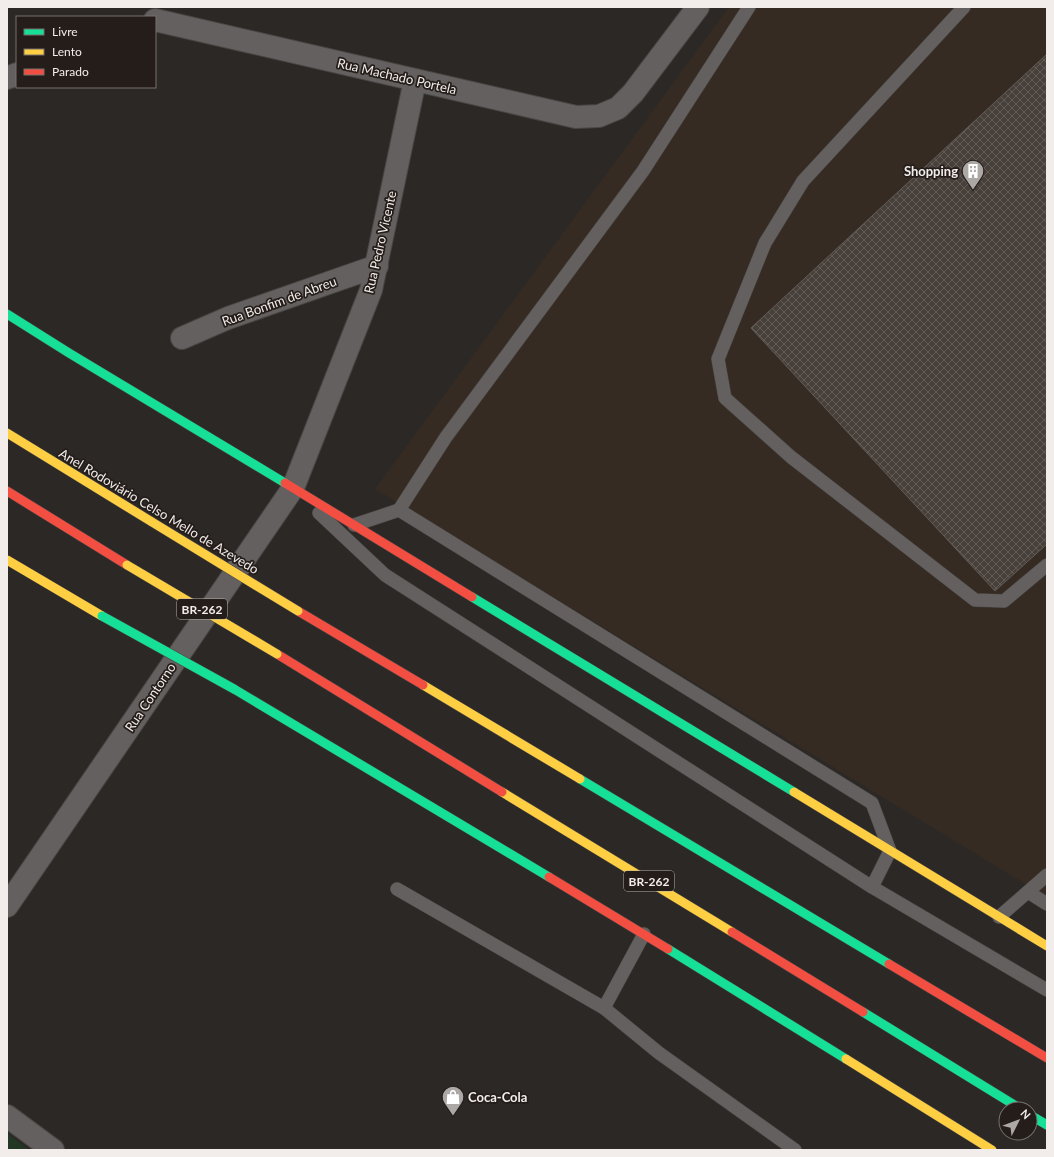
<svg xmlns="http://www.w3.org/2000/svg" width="1054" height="1157" font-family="Lato,sans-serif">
	<defs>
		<pattern id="building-cross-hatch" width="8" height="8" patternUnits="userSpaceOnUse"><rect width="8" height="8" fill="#473f39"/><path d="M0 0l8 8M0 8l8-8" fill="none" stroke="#625b56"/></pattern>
	</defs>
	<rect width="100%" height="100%" fill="#2b2825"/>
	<path fill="#352b23" d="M729,7H1047V897L375,489Z"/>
	<path fill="#223824" d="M7,1133L29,1150H7Z"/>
	<path fill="url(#building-cross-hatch)" stroke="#605d5a" d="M1047,54V544L995,591L751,328Z"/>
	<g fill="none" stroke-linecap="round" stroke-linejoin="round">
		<g stroke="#484543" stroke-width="14">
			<g id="lane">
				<path d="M964,7L803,181L765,243L718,359L725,398L791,457L975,600L1004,601L1047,565"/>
				<path d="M399,510L446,437L643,171L749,7"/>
				<path d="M319,513L385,575L872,887L890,851L872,803L399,510L354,525"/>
				<path d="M872,887L1047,990"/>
				<path d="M397,889L604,1008"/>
				<path d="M1028,892L1047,904"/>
				<path d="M999,917L1047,875"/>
				<path d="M644,934L604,1008L659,1053L795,1150"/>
			</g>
		</g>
		<g stroke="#484543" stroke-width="24">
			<g id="street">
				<path d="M155,20L576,117L599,116L618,108L633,93L698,7"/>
				<path d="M7,78L17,74"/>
				<path d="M182,338L228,318L377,266"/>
				<path d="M7,906L293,488L371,290L415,80"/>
				<path d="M7,1116L53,1150"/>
			</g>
		</g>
		<g stroke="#484543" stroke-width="10">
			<g id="fast">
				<path d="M7,314L69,353L285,483"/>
				<path d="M472,597L794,792"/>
				<path d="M234,689L549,877"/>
				<path d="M580,779L889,964"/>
				<path d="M668,949L846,1059"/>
				<path d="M863,1012L1021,1109"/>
				<path d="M1030,1115L1047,1125"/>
			</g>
		</g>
		<g stroke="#484543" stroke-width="10">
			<g id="slow">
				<path d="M7,433L152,522"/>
				<path d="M7,560L102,616"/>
				<path d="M423,685L580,779"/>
				<path d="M502,792L732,932"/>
				<path d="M794,792L1047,946"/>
				<path d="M846,1059L992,1150"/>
			</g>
		</g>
		<g stroke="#484543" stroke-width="10">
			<g id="jam">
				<path d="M285,483L472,597"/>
				<path d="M7,491L127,565"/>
				<path d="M298,611L423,685"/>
				<path d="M277,654L502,792"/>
				<path d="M549,877L668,949"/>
				<path d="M732,932L863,1012"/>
				<path d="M889,964L1047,1058"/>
			</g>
		</g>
		<use href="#lane" stroke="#63605f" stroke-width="13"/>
		<use href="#street" stroke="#63605f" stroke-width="22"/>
		<use href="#fast" stroke="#16e098" stroke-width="9"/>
		<use href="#slow" stroke="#ffcf43" stroke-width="9"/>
		<use href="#jam" stroke="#f24e42" stroke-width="9"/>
		<g stroke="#484543" stroke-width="10" stroke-linecap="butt">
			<path id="fast-bridge" d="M102,616L234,689"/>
		</g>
		<g stroke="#484543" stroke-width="10" stroke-linecap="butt">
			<g id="slow-bridge">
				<path d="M152,522L298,611"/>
				<path d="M127,565L277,654"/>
			</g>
		</g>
		<use href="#fast-bridge" stroke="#16e098" stroke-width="9"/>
		<use href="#slow-bridge" stroke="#ffcf43" stroke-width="9"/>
	</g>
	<defs>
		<g id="building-pin" transform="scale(1.15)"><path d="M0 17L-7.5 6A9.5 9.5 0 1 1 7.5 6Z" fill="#aca8a5" stroke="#241d1a"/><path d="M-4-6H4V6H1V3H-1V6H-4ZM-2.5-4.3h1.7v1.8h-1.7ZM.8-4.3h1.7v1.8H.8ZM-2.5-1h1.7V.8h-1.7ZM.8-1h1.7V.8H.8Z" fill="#fff"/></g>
		<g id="shop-pin" transform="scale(1.15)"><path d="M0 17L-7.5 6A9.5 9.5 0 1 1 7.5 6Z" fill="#aca8a5" stroke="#241d1a"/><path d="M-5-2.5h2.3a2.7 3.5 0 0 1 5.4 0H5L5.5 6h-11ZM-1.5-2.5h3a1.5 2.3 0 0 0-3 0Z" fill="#fff"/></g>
	</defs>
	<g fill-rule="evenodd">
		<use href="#building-pin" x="973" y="171"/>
		<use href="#shop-pin" x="453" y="1097"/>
	</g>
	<g text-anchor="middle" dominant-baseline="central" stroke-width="3.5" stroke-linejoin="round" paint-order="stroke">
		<g fill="#241d1a" stroke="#b4afac" stroke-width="1">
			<rect x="177" y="599" width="50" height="20" rx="3"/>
			<rect x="624" y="871" width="50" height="20" rx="3"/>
		</g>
		<g font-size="12" font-weight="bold" fill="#f2edea">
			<text x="202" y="609">BR-262</text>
			<text x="649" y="881">BR-262</text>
		</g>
		<g font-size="13" fill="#f2edea" stroke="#241d1a">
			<text transform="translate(397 76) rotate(13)">Rua Machado Portela</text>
			<text transform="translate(380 242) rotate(-77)">Rua Pedro Vicente</text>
			<text transform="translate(279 301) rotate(-20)">Rua Bonfim de Abreu</text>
			<text transform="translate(159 511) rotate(31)">Anel Rodoviário Celso Mello de Azevedo</text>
			<text transform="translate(150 697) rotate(-56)">Rua Contorno</text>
		</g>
		<g font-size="13" font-weight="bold" fill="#f2edea" stroke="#241d1a" text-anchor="end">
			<text x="958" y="171">Shopping</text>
			<text x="468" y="1097" text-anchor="start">Coca-Cola</text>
		</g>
	</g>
	<rect width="1054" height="1157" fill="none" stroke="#f2edea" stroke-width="16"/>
	<rect x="16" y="16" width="140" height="72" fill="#241d1a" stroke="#76706d"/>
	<rect x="24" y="29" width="20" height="6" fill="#16e098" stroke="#76706d"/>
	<text x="52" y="36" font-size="12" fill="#f2edea">Livre</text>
	<rect x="24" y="49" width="20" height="6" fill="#ffcf43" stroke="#76706d"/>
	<text x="52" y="56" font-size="12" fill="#f2edea">Lento</text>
	<rect x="24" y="69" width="20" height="6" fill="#f24e42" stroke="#76706d"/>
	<text x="52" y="76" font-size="12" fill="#f2edea">Parado</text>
	<g transform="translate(1018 1121) rotate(48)"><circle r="19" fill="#241d1a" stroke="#76706d"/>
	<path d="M0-3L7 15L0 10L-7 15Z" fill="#aca8a5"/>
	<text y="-6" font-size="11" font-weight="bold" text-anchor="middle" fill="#f2edea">N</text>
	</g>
</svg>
